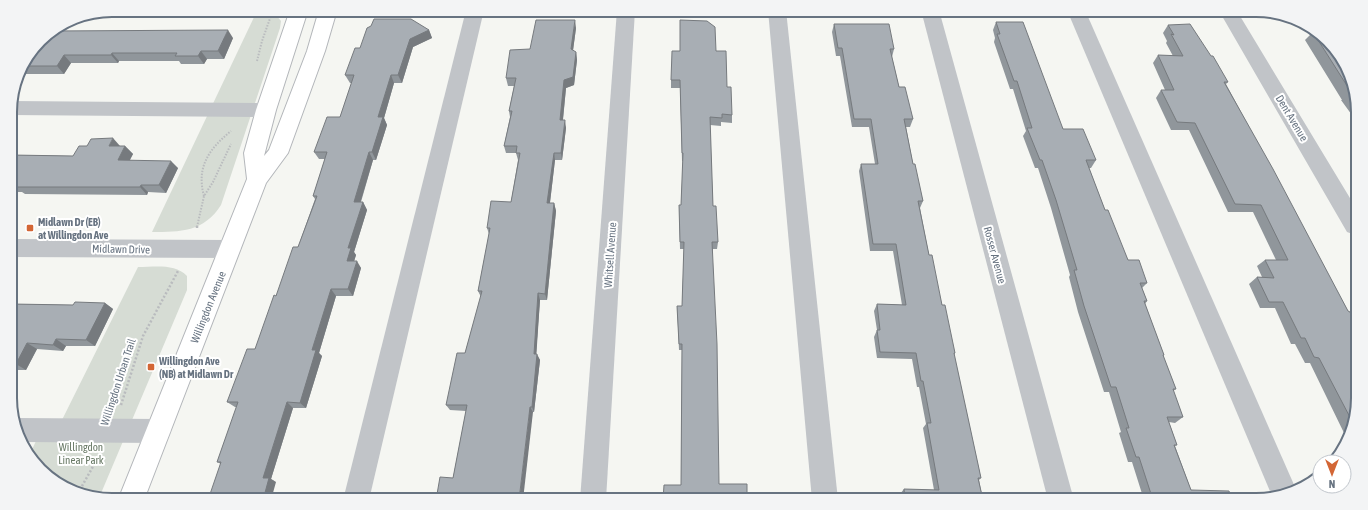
<svg xmlns="http://www.w3.org/2000/svg" width="1368" height="510" font-family="'Asap Condensed',sans-serif">
	<rect width="100%" height="100%" fill="#f5f6f2"/>
	<g fill="#d6dcd4">
		<path d="M257,11L276,15L281,21L280,28L221,205C204,232 180,232 152,232Z"/>
		<path d="M138,267C154,267 175,263 187,276V290L99,498L80,495L35,465L30,454L41,430H57Z"/>
	</g>
	<g fill="none" stroke-linecap="round" stroke-linejoin="round">
		<g stroke="#b3b6ba" stroke-width="2">
			<path id="major" d="M290,10H308L276,110L264,156L269,150L307,51L319,10H337L325,51L288,153L266,183L144,500H118L247,179L244,153L256,110Z"/>
		</g>
		<g stroke="#b9bbbe" stroke-width="2" stroke-dasharray="1.5 1.5" stroke-linecap="butt">
			<path d="M257,61L262,41L273,10"/>
			<path d="M204,196C196,167 209,149 231,131"/>
			<path d="M197,227L204,196L213,182L231,144"/>
		</g>
		<g stroke="#b9bbbe" stroke-width="2.5" stroke-dasharray="2 2" stroke-linecap="butt">
			<path d="M197,228V226"/>
			<path d="M121,405L143,336L178,271"/>
			<path d="M78,493L99,456"/>
		</g>
		<g fill="#c1c4c8" fill-rule="evenodd">
			<path d="M466,10H484L369,500H343Z"/>
			<path d="M617,10H635L606,500H580Z"/>
			<path d="M768,10H786L838,500H812Z"/>
			<path d="M921,10H939L1074,500H1048Z"/>
			<path d="M1067,10H1085L1295,487L1272,496Z"/>
			<path d="M1174,10H1256L1271,12L1269,15L1263,17L1240,16L1356,208L1355,235L1347,232L1222,16H1183L1177,14Z"/>
			<path d="M11,101L266,103L273,105L276,110L273,115L266,117L10,115Z"/>
			<path d="M11,239L230,240L238,243L241,249L238,255L230,258L11,257Z"/>
			<path d="M18,418L158,419L167,422L171,431L167,440L158,443L24,442L13,420Z"/>
		</g>
		<use href="#major" fill="#fff" fill-rule="evenodd"/>
	</g>
	<g fill="#90969b">
		<path d="M996,22L1063,129L1096,160L1091,168H1089L1105,210L1128,260L1147,283L1142,288L1147,301L1145,304L1164,355L1163,356L1176,389L1173,391L1183,417L1175,423L1169,422L1177,445L1175,446L1191,490L1232,500H1144L1132,462H1128L1119,433L1121,432L1109,392H1104L1078,312L1069,277L1070,275L1051,208L1038,168H1035L1023,136L1026,131L1013,89H1010L994,42L995,38L993,30Z"/>
		<path d="M834,24L894,49L892,57L899,87L913,119L910,127H906L913,164L923,201L920,208L929,255L942,305L955,353L954,355L981,478L979,480L983,500H901L900,494L904,489L934,490L923,428L926,424L919,387H917L912,359L877,358L874,337L877,330L874,311L877,304L902,305L893,251H870L859,171L861,164H875L869,127H852L840,56H836L832,32Z"/>
		<path d="M1168,25L1228,82L1226,84L1348,311L1354,319L1353,430L1345,440L1343,436L1345,435L1310,363H1305L1295,344H1291L1275,308H1260L1249,284L1257,277H1262L1257,266L1265,260H1276L1253,212H1228L1189,130H1171L1156,98L1161,90H1165L1153,63L1158,55L1173,56L1166,43L1167,41L1163,33Z"/>
		<path d="M576,28L573,51L576,52L577,60L574,85L566,88L563,120L566,128L562,160H555L550,203H554L556,211L547,300H540L536,354L540,360L534,412H533L453,478L466,411L450,410L446,405L465,353L481,297L478,291L489,234L487,228L511,202L518,160L516,153H506L504,146L510,117L509,111L514,86H508L506,78L530,49Z"/>
		<path d="M429,30L432,38L413,47L402,83H394L384,118L387,125L376,160H373L361,202H363L367,210L354,252L356,255L354,261L361,268L353,296H336L319,353L322,356L306,408H293L271,479L276,482L221,464L217,462L237,407H235L227,402L255,349L276,296L298,247L315,199L313,196L325,159H319L314,152L340,117L352,83H350L345,75L360,48Z"/>
		<path d="M1313,32L1357,99V122L1341,100H1342L1305,40Z"/>
		<path d="M45,36L233,38L224,59H207L204,64H181L179,61H119L118,63H71L64,74H19L21,67Z"/>
		<path d="M716,51L727,87L732,115V123L721,122V126L710,125L713,206L718,242L717,249H713L681,485L682,350H679L677,306H682L684,249H680L679,205H681L683,161H682L680,88H671V80Z"/>
		<path d="M120,146H125L133,154L129,160L178,168L166,193L148,192L147,195L25,194L22,192H11V155L73,156Z"/>
		<path d="M105,303L113,309L95,346H66L63,351L37,349L26,370H12L11,304L73,305Z"/>
	</g>
	<g fill="#767a7e">
		<path d="M575,20L576,28L572,57L571,49Z"/>
		<path d="M228,30L233,38L224,59L218,51Z"/>
		<path d="M429,30L432,38L413,47L402,83L398,75L410,39Z"/>
		<path d="M201,51L207,59L204,64L198,56Z"/>
		<path d="M576,52L577,60L574,85L566,88L562,128L560,120L564,80Z"/>
		<path d="M112,53L119,61L118,63L111,55Z"/>
		<path d="M64,55L71,63L64,74L57,66Z"/>
		<path d="M391,75L394,83L384,118L387,125L376,160L372,152L378,117Z"/>
		<path d="M565,120L566,128L562,160L561,153Z"/>
		<path d="M113,138L120,146L116,154L109,146Z"/>
		<path d="M125,146L133,154L126,168L118,160Z"/>
		<path d="M369,152L373,160L358,210L354,202Z"/>
		<path d="M554,153L555,160L549,210L547,203Z"/>
		<path d="M171,161L178,168L166,193L159,185Z"/>
		<path d="M141,185L148,192L147,195L140,187Z"/>
		<path d="M363,202L367,210L354,252L356,255L352,268L347,261L348,248Z"/>
		<path d="M554,203L556,211L547,300L545,294Z"/>
		<path d="M357,261L361,268L353,296L348,289Z"/>
		<path d="M331,289L336,296L319,353L322,356L306,408L300,403L312,350Z"/>
		<path d="M538,293L540,300L536,360L534,354Z"/>
		<path d="M105,303L113,309L95,346L86,340Z"/>
		<path d="M56,339L66,346L63,351L53,345Z"/>
		<path d="M27,343L37,349L26,370L16,364Z"/>
		<path d="M537,354L540,360L534,412L532,407Z"/>
		<path d="M287,402L293,408L271,479L276,482L271,500H263V478Z"/>
		<path d="M530,407L533,412L523,500H519Z"/>
	</g>
	<g fill="#a8aeb4" stroke="#767a7e">
		<path d="M374,19H411L429,30L410,39L398,75H391L378,117H383L372,152H369L354,202H363L348,248H351L347,261H357L348,289H331L312,350H316L300,403L287,402L263,478H269L263,500H208L221,462H217L238,402H227L247,349H255L274,295L276,296L293,247H298L317,196H313L327,152H314L327,117H340L354,75H345L355,48H360L367,28L371,26Z"/>
		<path d="M536,20H575L571,49L576,52L573,77L564,80L560,120H565L561,153H554L547,203H554L545,294L538,293L534,354H537L532,407H530L519,500H436L440,477L453,478L467,405H446L457,353H465L482,291H478L490,228H487L491,201L511,202L520,153H516L517,146H504L512,111H509L516,78H506L510,50L530,49Z"/>
		<path d="M680,20L707,21L715,27L716,51H726L727,87H731L732,115L722,114V118L710,117L713,206H716L718,242H712L717,344L719,484H747V500H663L664,485H681L682,344H679L677,306H682L684,242H680L679,205H681L683,153H682L680,80H671L672,51H680Z"/>
		<path d="M996,22H1023L1063,129H1083L1096,160H1086L1105,210H1108L1128,260H1139L1147,283H1140L1147,301H1144L1164,355H1163L1176,389H1173L1183,417H1167L1177,445H1174L1191,490L1229,491L1232,500H1153L1139,457H1136L1126,428H1129L1116,387H1111L1084,306L1074,270H1077L1056,200L1042,160H1040L1027,128H1032L1017,81H1014L997,34H1000Z"/>
		<path d="M834,24H889L894,49H890L899,87H905L913,119H904L913,164H915L923,201H918L929,255H932L942,305H945L955,353H954L981,478H978L983,500H905L904,489L939,490L927,423H931L923,381H921L916,353L880,352L877,330H880L877,304L906,305L896,244H873L861,164H878L871,119H854L842,48H838Z"/>
		<path d="M1190,24L1211,56H1213L1228,82H1224L1273,169L1348,311L1350,312L1354,319L1353,423L1319,358L1314,357L1305,338H1301L1283,302H1269L1257,277L1274,278L1265,260H1288L1261,205L1235,204L1195,123L1177,122L1161,90H1174L1158,55L1183,56L1171,34L1174,35L1168,25Z"/>
		<path d="M228,30L218,51H201L198,56H175L177,53H112L111,55H64L57,66H21L45,36L51,31Z"/>
		<path d="M1313,32L1333,45L1357,99V103L1349,92H1351Z"/>
		<path d="M113,138L109,146H125L118,160L171,161L159,185H141L140,187H16L17,184H11V155L73,156L79,146H87L91,139Z"/>
		<path d="M75,302L105,303L86,340L56,339L53,345L27,343L16,364H12L11,304L73,305Z"/>
	</g>
	<g fill="#d36635" stroke="#fff" stroke-width="1.5">
		<rect x="26" y="224" width="8" height="8" rx="2"/>
		<rect x="147" y="363" width="8" height="8" rx="2"/>
	</g>
	<g text-anchor="middle" dominant-baseline="central" stroke-width="4" stroke-linejoin="round" paint-order="stroke">
		<g font-size="11" fill="#677381" stroke="#fff">
			<text transform="translate(1292 118) rotate(59)">Dent Avenue</text>
			<text transform="translate(121 249) rotate(1)">Midlawn Drive</text>
			<text transform="translate(610 255) rotate(-86)">Whitsell Avenue</text>
			<text transform="translate(995 255) rotate(75)">Rosser Avenue</text>
			<text transform="translate(208 307) rotate(-68)">Willingdon Avenue</text>
			<text transform="translate(118 382) rotate(-72)">Willingdon Urban Trail</text>
		</g>
		<g font-size="11" font-weight="bold" fill="#677381" stroke="#fff" text-anchor="start">
			<text x="38" y="222">Midlawn Dr (EB)<tspan x="38" dy="13">at Willingdon Ave</tspan></text>
			<text x="159" y="361">Willingdon Ave<tspan x="159" dy="13">(NB) at Midlawn Dr</tspan></text>
		</g>
		<g font-size="11" fill="#687965" stroke="#fff">
			<text x="81" y="447">Willingdon<tspan x="81" dy="13">Linear Park</tspan></text>
		</g>
	</g>
	<path d="M0 0H1368V510H0ZM112 17H1256A95 95 0 0 1 1351 112V398A95 95 0 0 1 1256 493H112A95 95 0 0 1 17 398V112A95 95 0 0 1 112 17Z" fill="#f3f4f5" fill-rule="evenodd"/>
	<path fill="none" stroke="#677381" stroke-width="2" d="M112 17H1256A95 95 0 0 1 1351 112V398A95 95 0 0 1 1256 493H112A95 95 0 0 1 17 398V112A95 95 0 0 1 112 17Z"/>
	<g transform="translate(1332 474) rotate(180)"><circle r="19" fill="#ffffff" stroke="#c2c7cd"/>
	<path d="M0-3L7 15L0 10L-7 15Z" fill="#d36635"/>
	<text y="-6" font-size="11" font-weight="bold" text-anchor="middle" fill="#677381">N</text>
	</g>
</svg>
